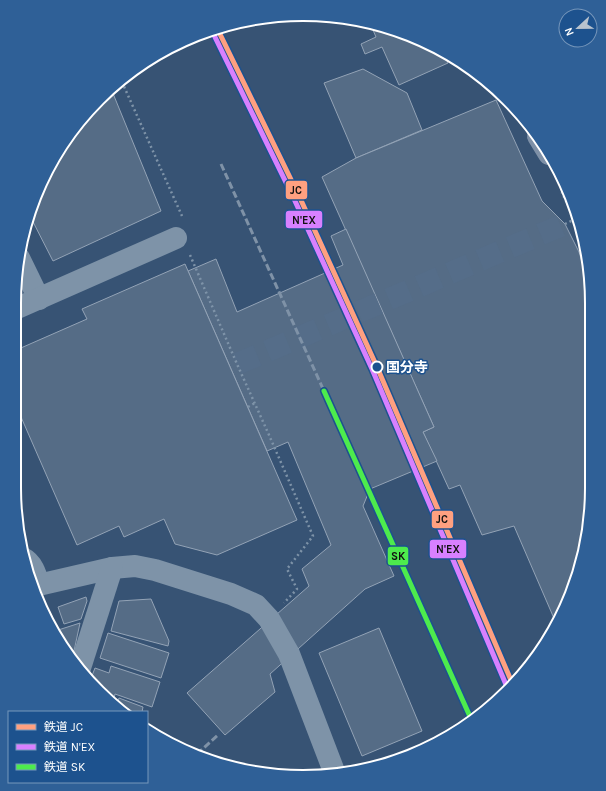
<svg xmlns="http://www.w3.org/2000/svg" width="606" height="791" font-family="Karla,'Noto Sans JP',sans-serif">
	<rect width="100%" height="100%" fill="#375374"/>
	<g fill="#556c86" stroke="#93a3b6">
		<path d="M370,23L414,36L443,52L448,63L399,85L382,47L365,54L361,44L376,37Z"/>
		<path d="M363,69L407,93L422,130L356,158L324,83Z"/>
		<path d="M112,91L161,211L53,261L29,214L44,175L74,127Z"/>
		<path d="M496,100L542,201L565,224L579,252L588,281L590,297L589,526L577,581L556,623L514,526L482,535L460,485L449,489L423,432L434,427L322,177L356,158Z"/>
		<path d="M346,229L434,427L423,432L437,461L370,489L363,506L394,576L365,589L270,674L275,692L225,735L187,693L309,586L302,569L331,545L288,442L267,451L188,271L216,259L237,312L343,265L331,236Z"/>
		<path d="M185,264L297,520L217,555L175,544L164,519L124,537L119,526L77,545L14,401V351L87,319L82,309Z"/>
		<path d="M86,597L87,601L81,619L64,624L58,607Z"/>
		<path d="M151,599L169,641L168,646L111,631L119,601Z"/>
		<path d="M80,623L74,651L68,652L52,632Z"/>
		<path d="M379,628L422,731L362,756L319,653Z"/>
		<path d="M108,633L169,653L161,678L100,658Z"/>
		<path d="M111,666L160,682L152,707L115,694L113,702L110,701L99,693L90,681L95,668L109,673Z"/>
		<path d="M119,698L143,707L142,712H124L116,706Z"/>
		<path d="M431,741L432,744L396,762L367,767Z"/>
	</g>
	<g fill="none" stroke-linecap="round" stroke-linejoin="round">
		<path stroke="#556d89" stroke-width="22" stroke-dasharray="22 11" stroke-linecap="butt" d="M237,364L565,224"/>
		<g stroke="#7e93a8" stroke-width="2.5" stroke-dasharray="2 3" stroke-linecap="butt">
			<path d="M122,82L182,216"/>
			<path d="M565,187L562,193L582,234"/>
			<path d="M565,224L575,219"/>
			<path d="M190,255L237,364L269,435L313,536L287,569L297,589L284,603"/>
			<path d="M248,407L255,403"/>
		</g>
		<g stroke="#7e93a8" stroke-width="22">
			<path d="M19,258L39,299"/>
			<path d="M15,309L176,238"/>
			<path d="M23,558C33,563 36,575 39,585"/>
			<path d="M34,586L112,568L135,566L155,570L231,594L256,605L269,619L289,654L335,774"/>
			<path d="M80,668L112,568"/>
		</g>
		<path stroke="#7e90a7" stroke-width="22" d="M538,136L549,154"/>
		<g stroke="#7f92a7" stroke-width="3" stroke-dasharray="7 3" stroke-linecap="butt">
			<path d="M221,164L324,391"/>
			<path d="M197,754L219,734"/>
		</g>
		<g stroke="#1d528e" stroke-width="8">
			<path id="rail-1" d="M217,28L300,198L377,367L513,685"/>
		</g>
		<g stroke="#1d528e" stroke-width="8">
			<path id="rail-2" d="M212,31L295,201L372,369L507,687"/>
		</g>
		<g stroke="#1d528e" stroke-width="8">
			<path id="rail-3" d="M324,391L472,721"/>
		</g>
		<use href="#rail-1" stroke="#ffa080" stroke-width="5"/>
		<use href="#rail-2" stroke="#d880ff" stroke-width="5"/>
		<use href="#rail-3" stroke="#4deb4d" stroke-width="5"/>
	</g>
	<circle fill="#1d528e" stroke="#fff" stroke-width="2" cx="377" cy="367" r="5.5"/>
	<g text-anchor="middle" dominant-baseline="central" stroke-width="3" stroke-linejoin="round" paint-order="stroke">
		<g font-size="14" font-weight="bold" fill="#fff" stroke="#1d528e" text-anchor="start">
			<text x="386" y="367">国分寺</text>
		</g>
	</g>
	<path d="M0 0H606V791H0ZM303 21H303A282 282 0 0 1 585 303V488A282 282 0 0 1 303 770H303A282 282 0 0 1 21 488V303A282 282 0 0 1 303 21Z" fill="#2f6097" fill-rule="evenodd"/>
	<path fill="none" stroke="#fff" stroke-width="2" d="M303 21H303A282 282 0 0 1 585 303V488A282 282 0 0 1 303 770H303A282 282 0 0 1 21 488V303A282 282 0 0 1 303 21Z"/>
	<g stroke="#1d528e" stroke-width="1.5">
		<rect x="285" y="180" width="23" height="20" rx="4" fill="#ffa080"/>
		<rect x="285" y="210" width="38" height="19" rx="4" fill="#d880ff"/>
		<rect x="431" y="510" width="23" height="19" rx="4" fill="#ffa080"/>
		<rect x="429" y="539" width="38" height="20" rx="4" fill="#d880ff"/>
		<rect x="387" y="546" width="22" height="20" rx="4" fill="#4deb4d"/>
	</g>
	<g font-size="11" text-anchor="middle" font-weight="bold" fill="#111">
		<text x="296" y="194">JC</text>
		<text x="304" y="224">N'EX</text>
		<text x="442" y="523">JC</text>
		<text x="448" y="553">N'EX</text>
		<text x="398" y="560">SK</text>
	</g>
	<rect x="8" y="711" width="140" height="72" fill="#1d528e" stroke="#7797bb"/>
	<rect x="16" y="724" width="20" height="6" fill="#ffa080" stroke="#7797bb"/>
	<text x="44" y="731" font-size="12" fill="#ffffff">鉄道 JC</text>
	<rect x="16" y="744" width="20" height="6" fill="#d880ff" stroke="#7797bb"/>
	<text x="44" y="751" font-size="12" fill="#ffffff">鉄道 N'EX</text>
	<rect x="16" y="764" width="20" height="6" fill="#4deb4d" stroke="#7797bb"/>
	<text x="44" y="771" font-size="12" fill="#ffffff">鉄道 SK</text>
	<g transform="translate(578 28) rotate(248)"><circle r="19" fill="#1d528e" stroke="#7797bb"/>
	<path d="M0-3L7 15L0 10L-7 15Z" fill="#b9c3ce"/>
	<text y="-6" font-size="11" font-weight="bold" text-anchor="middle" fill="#ffffff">N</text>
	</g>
</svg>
